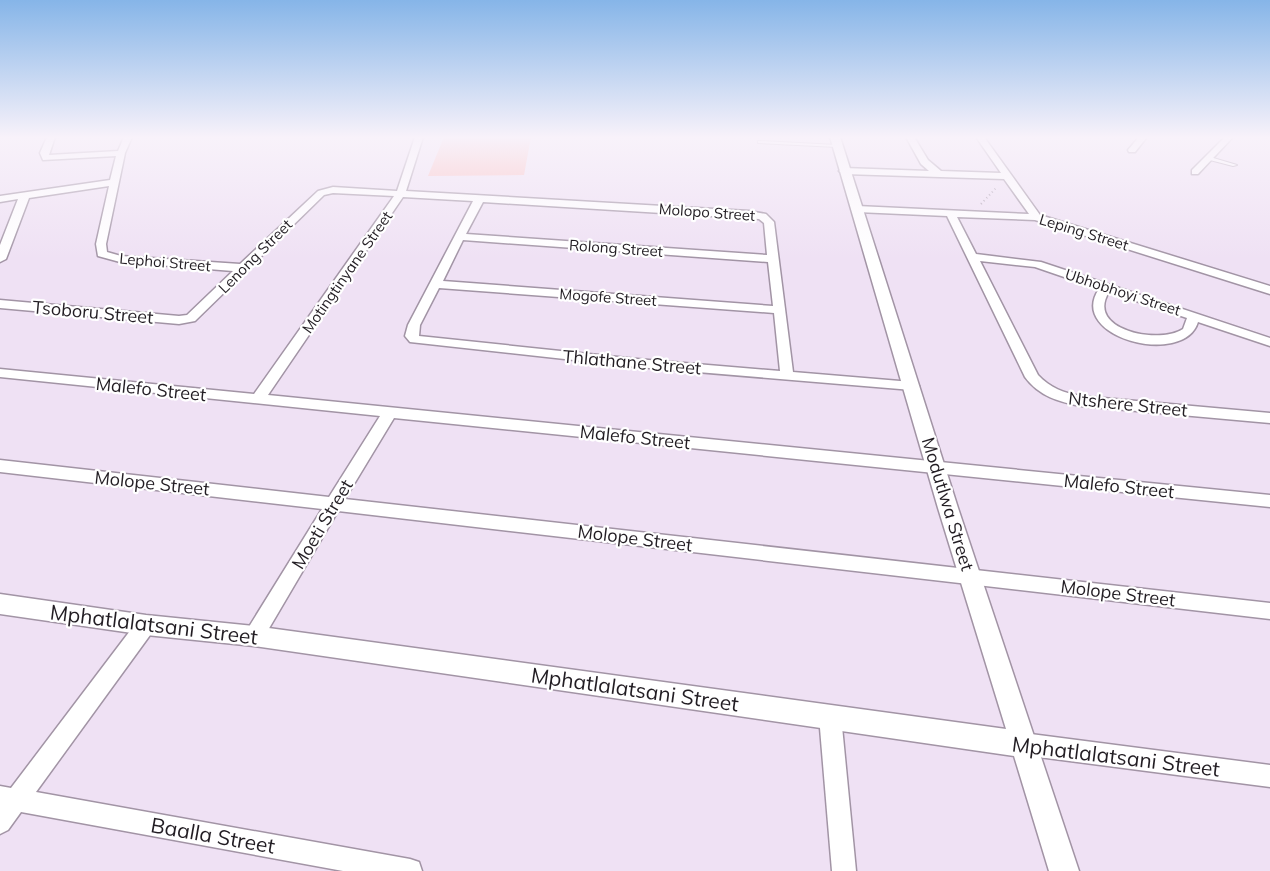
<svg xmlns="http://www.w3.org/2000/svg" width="1270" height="871" font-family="Mulish,sans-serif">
	<rect width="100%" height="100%" fill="#efe1f4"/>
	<path fill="#fcbbba" d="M444,137H531L524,175L428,176Z"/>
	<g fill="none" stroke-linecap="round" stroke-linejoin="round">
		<g stroke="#a294a5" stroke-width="2">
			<g id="service">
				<path d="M760,141L837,145L839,146L837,147L758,143V141Z"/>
				<path d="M1206,157H1210L1237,165L1233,166L1206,159Z"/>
			</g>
		</g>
		<g stroke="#a294a5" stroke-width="3">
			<g id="minor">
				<path d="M47,137H55L49,155L118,151L124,137H132L125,153L106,244L107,252L121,256L240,264L318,191L333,187L397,191L415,137H423L406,191L749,211L766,214L774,222L793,372L912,382L919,386L912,390L637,367L410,342L405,336L408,325L473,201L403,197L268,395L1270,495V507L394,418L345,499L1270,603V619L338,511L261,642L254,645L247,642L244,636L247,630L322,509L0,472V460L329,497L380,416L0,377V369L254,394L394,196L333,193L324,195L195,321L179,324L0,308V300L179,316L187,315L233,271L120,262L98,256L96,244L109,186L29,198L6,259L0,262V245L18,199L0,202V196L110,180L116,156L43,160L40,153ZM483,202L759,219L764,223L767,255L466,234ZM463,240L768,262L773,306L443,281ZM439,288L774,313L780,371L637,359L419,336L420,325Z"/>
				<path d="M906,137H914L928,160L941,171L1001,173L976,137H984L1040,215L1270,286V294L1035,220L957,217L976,254L1041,262L1270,338V346L1198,322C1184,368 1066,337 1099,289L1035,267L980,261L1038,375C1050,388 1064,393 1081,396L1270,413V423L1081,406C1059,402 1039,396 1025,377L947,216L857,212L852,209L857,206L1029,214L1004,179L844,174L839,171L844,168L929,171L921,164ZM1109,292L1187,318L1183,329C1159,345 1085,330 1109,292Z"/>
				<path d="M1139,137H1147L1135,152H1129L1128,150Z"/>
				<path d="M1225,137H1233L1198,174H1192V170Z"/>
				<path d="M146,616L153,619L156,625L153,631L36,792L410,859L419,862L422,871H343L21,812L8,830L0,834V786L11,788L139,619Z"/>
				<path d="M830,706L837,709L841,716L856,871H832L819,716L823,709Z"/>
				<path d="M1023,733L1270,765V787L1023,755L1015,752L1012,744L1015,736Z"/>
			</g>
		</g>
		<g stroke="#a294a5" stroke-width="3">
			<path id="tertiary" d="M830,137H840L958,508L1079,871H1049L1014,756L254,646L146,635L0,614V594L146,615L254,626L1006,729L938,508Z"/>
		</g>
		<path stroke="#a89dac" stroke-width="2" stroke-dasharray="1 3" stroke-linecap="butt" d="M981,204L997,187"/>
		<use href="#service" fill="#fff" fill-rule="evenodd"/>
		<use href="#minor" fill="#fff" fill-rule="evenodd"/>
		<use href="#tertiary" fill="#fff" fill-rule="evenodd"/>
	</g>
	<linearGradient id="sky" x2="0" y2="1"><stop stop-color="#86b5e8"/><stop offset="0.53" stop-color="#f8f2fa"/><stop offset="1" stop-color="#f8f2fa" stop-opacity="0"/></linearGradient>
	<rect width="1270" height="259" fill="url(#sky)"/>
	<g text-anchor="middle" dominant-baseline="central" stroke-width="4.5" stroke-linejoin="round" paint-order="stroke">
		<g font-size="15" fill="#221d23" stroke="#fff">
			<text transform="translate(707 212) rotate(4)">Molopo Street</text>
			<text transform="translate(1084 232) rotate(17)">Leping Street</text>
			<text transform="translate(616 248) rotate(4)">Rolong Street</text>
			<text transform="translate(255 256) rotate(-45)">Lenong Street</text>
			<text transform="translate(165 262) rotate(5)">Lephoi Street</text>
			<text transform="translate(347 272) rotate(-55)">Motingtinyane Street</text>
			<text transform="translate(1123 292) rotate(18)">Ubhobhoyi Street</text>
			<text transform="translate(608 297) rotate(4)">Mogofe Street</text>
		</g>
		<g font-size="18" fill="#221d23" stroke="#fff">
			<text transform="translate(93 312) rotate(5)">Tsoboru Street</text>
			<text transform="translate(632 362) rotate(5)">Thlathane Street</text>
			<text transform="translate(151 389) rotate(6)">Malefo Street</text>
			<text transform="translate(1128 404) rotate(6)">Ntshere Street</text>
			<text transform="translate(635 437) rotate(6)">Malefo Street</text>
			<text transform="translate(152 483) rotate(6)">Molope Street</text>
			<text transform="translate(1119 486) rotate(6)">Malefo Street</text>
			<text transform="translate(948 504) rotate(73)">Modutlwa Street</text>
			<text transform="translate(322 524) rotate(-59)">Moeti Street</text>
			<text transform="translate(635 538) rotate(7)">Molope Street</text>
			<text transform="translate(1118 593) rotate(7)">Molope Street</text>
		</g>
		<g font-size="21" fill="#221d23" stroke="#fff">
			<text transform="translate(154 624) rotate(7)">Mphatlalatsani Street</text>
			<text transform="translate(635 689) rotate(8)">Mphatlalatsani Street</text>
			<text transform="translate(1116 756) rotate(7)">Mphatlalatsani Street</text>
			<text transform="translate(213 835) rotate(10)">Baalla Street</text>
		</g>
	</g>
</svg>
